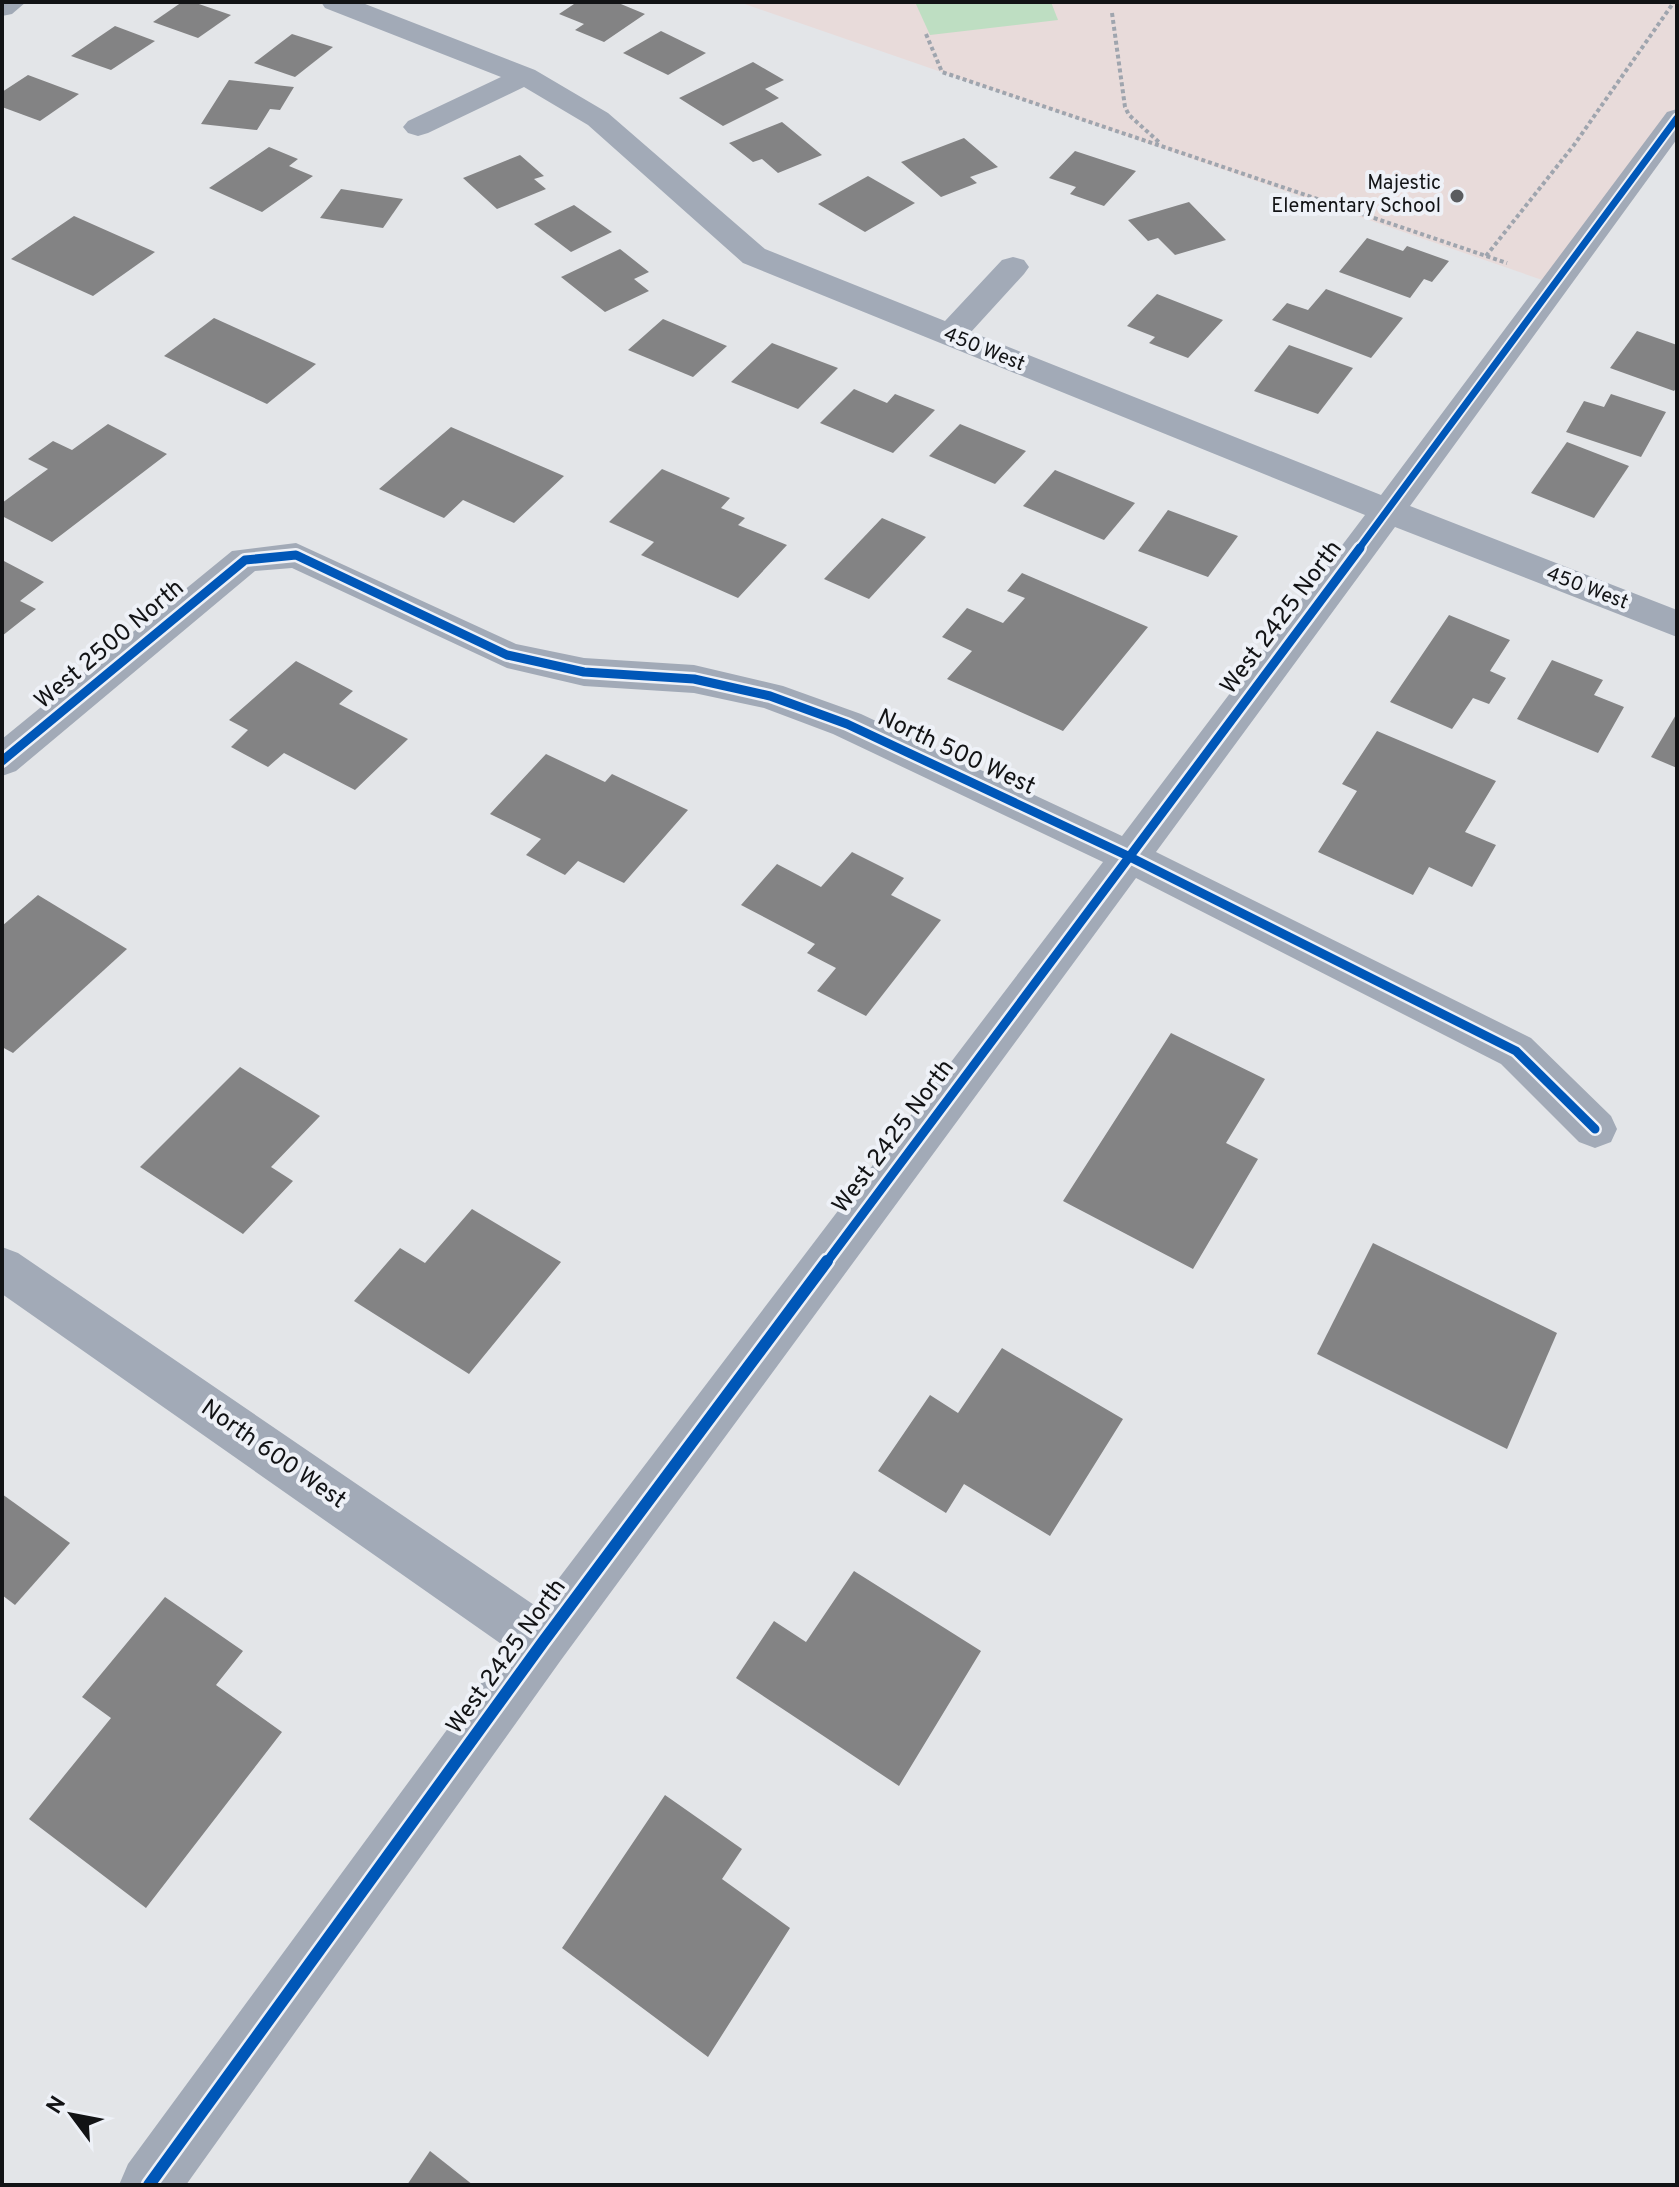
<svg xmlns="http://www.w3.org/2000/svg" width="1679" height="2187" font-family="Overpass,sans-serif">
	<rect width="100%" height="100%" fill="#e3e5e8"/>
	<path fill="#e8dbda" d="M739,2H1677V109L1551,283Z"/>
	<path fill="#bedec2" d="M915,2H1051L1058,20L930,35Z"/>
	<g fill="#838384">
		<path d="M182,2H193L231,15L198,38L153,22Z"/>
		<path d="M577,2H616L645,14L604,42L575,30L584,24L559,14Z"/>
		<path d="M115,26L155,41L111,70L71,56Z"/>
		<path d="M661,31L706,53L668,75L623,53Z"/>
		<path d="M292,34L333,47L295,77L254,63Z"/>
		<path d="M753,62L784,80L765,89L779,98L723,126L679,98Z"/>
		<path d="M28,75L79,94L40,121L2,107V92Z"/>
		<path d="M229,80L294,87L280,110L270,109L257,130L201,124Z"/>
		<path d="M782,122L822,155L778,173L762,159L753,162L729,143Z"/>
		<path d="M964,138L998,167L970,177L977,183L941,197L901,162Z"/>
		<path d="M269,147L298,159L289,166L313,176L262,212L209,188Z"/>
		<path d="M1075,151L1136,171L1104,206L1070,194L1076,187L1049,178Z"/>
		<path d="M520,155L544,176L534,179L546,189L497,209L463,178Z"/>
		<path d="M868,176L915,203L865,232L818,204Z"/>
		<path d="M341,189L403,199L383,228L320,218Z"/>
		<path d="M1189,202L1226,240L1175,255L1158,238L1148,241L1128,220Z"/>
		<path d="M574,205L612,232L571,252L534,224Z"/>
		<path d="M74,216L155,252L93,296L11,259Z"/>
		<path d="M1367,238L1403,251L1407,246L1449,261L1432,282L1424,279L1410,298L1339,272Z"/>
		<path d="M620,249L649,272L634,279L649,291L605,312L561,277Z"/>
		<path d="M1326,289L1403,318L1371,358L1272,320L1287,303L1308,310Z"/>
		<path d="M1157,294L1223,320L1188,358L1149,343L1155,337L1127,326Z"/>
		<path d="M214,318L316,364L267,404L164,356Z"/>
		<path d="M663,319L727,346L693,377L628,350Z"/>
		<path d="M1637,331L1677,345V387L1674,391L1610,368Z"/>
		<path d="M772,343L838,368L798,409L731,382Z"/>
		<path d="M1289,345L1353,368L1318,414L1254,391Z"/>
		<path d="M854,389L887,403L895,394L935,410L893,453L820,423Z"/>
		<path d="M1611,394L1666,412L1641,457L1566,432L1584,401L1604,407Z"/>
		<path d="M108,424L167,454L52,542L2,516V503L48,469L28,459L53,441L72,450Z"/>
		<path d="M960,424L1026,451L995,484L929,456Z"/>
		<path d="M451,427L564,476L514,523L463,500L444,518L379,489Z"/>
		<path d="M1567,442L1629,466L1594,518L1531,493Z"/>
		<path d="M662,469L730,498L721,508L745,518L738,525L787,545L738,598L641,555L654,542L609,522Z"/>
		<path d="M1055,470L1135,503L1104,540L1023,506Z"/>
		<path d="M1168,510L1238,536L1208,577L1138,551Z"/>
		<path d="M882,518L926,537L869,599L824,579Z"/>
		<path d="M2,560L44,582L20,601L36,609L2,636Z"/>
		<path d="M1022,573L1148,627L1063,731L947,679L972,651L942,637L967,608L1003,623L1025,598L1007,591Z"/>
		<path d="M1449,615L1510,640L1490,671L1506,678L1489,704L1473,698L1452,729L1390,702Z"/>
		<path d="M1552,660L1603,680L1594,695L1624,707L1598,753L1517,719Z"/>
		<path d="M296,661L353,691L339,704L408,739L355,790L284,753L268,767L231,747L248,730L229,720Z"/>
		<path d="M1677,713V768L1651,757Z"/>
		<path d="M1377,731L1496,781L1465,832L1496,845L1472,887L1429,867L1413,895L1318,852L1357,791L1342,784Z"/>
		<path d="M546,754L605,782L612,774L688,810L624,883L578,861L565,875L526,855L541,839L490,814Z"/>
		<path d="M852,852L904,878L891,895L941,920L866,1016L817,991L836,968L807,953L815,944L741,905L777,864L821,887Z"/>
		<path d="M38,895L127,949L13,1053L2,1047V926Z"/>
		<path d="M1171,1033L1265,1079L1226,1143L1258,1159L1193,1269L1063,1201Z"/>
		<path d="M240,1067L320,1116L271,1167L293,1181L243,1234L140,1167Z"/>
		<path d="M472,1209L561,1262L469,1374L354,1301L400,1248L425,1263Z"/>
		<path d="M1373,1243L1557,1333L1507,1449L1317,1354Z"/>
		<path d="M1002,1348L1123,1419L1050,1536L964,1484L946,1513L878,1471L930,1395L958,1413Z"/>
		<path d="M2,1494L70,1543L15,1605L2,1595Z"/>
		<path d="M854,1571L981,1651L899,1786L736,1678L774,1621L806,1642Z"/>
		<path d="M165,1597L243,1651L216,1685L282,1732L146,1908L29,1819L111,1718L82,1697Z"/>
		<path d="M665,1795L742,1849L722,1879L790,1928L708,2057L562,1948Z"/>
		<path d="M430,2151L473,2185H407Z"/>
	</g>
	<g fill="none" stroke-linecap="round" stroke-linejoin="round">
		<g stroke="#9fa5ae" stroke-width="4" stroke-dasharray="4 3" stroke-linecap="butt">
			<path d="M1112,13L1125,107L1129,115L1161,144"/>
			<path d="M926,34L942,72L1507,263"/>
			<path d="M1486,256L1574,145L1674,2"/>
		</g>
		<path fill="#a2aab7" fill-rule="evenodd" d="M321,2H360L535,70L608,113L765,249L945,321L1002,260L1013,257L1024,260L1029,267L1024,274L971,332L1381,495L1667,112L1677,109V139L1410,506L1677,610V637L1395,527L1156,852L1531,1038L1611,1116L1617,1129L1611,1142L1595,1148L1579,1142L1501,1064L1136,878L561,1660L186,2185H119L128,2164L507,1648L2,1294V1247L18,1253L537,1607L1103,862L833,734L764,708L694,693L584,686L507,668L292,568L255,571L16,771L2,776V739L232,551L296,543L516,644L584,658L694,665L783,686L861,714L1122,836L1365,515L743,263L588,125L524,87L428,133L418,136L408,133L403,127L408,121L501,77L325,8Z"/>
		<path fill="#a1a9b6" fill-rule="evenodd" d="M2,2H26L12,14L2,16Z"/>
		<g stroke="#eef1f7" stroke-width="11">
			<path id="cycleway-far2" d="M1358,550L1677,118"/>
		</g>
		<g stroke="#eef1f7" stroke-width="14">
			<g id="cycleway-far1">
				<path d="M2,761L245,560L296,555L507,655L584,672L694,679L770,696L847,724L1128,856L1516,1051L1595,1129"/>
				<path d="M826,1263L1360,548"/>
			</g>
		</g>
		<g stroke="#eef1f7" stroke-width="17">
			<path id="cycleway" d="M149,2185L543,1642L827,1261"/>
		</g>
		<use href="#cycleway-far2" stroke="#0057b8" stroke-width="7"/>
		<use href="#cycleway-far1" stroke="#0057b8" stroke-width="9"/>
		<use href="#cycleway" stroke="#0057b8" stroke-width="12"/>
	</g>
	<circle fill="#5b5c5f" stroke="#eef1f7" stroke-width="3" cx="1457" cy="196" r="8"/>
	<g text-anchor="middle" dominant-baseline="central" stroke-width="8" stroke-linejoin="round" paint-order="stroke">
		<g font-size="20" fill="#121315" stroke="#eef1f7" text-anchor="end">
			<text x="1441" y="184">Majestic<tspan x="1441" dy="23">Elementary School</tspan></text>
		</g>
		<g font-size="20" fill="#121315" stroke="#eef1f7">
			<text transform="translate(984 350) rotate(22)">450 West</text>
			<text transform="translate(1587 589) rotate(21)">450 West</text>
		</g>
		<g font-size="24" fill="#121315" stroke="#eef1f7">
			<text transform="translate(1282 618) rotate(-53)">West 2425 North</text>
			<text transform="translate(110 645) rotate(-40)">West 2500 North</text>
			<text transform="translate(956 753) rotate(25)">North 500 West</text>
			<text transform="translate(894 1137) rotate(-53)">West 2425 North</text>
			<text transform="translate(273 1455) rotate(35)">North 600 West</text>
			<text transform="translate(507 1657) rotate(-54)">West 2425 North</text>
		</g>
	</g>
	<rect width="1679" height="2187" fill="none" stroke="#121315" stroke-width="8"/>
	<g transform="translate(72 2115) rotate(302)" stroke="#eef1f7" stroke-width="6" paint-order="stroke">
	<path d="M0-6L14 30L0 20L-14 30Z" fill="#121315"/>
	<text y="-12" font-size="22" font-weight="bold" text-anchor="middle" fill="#121315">N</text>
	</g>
</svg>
